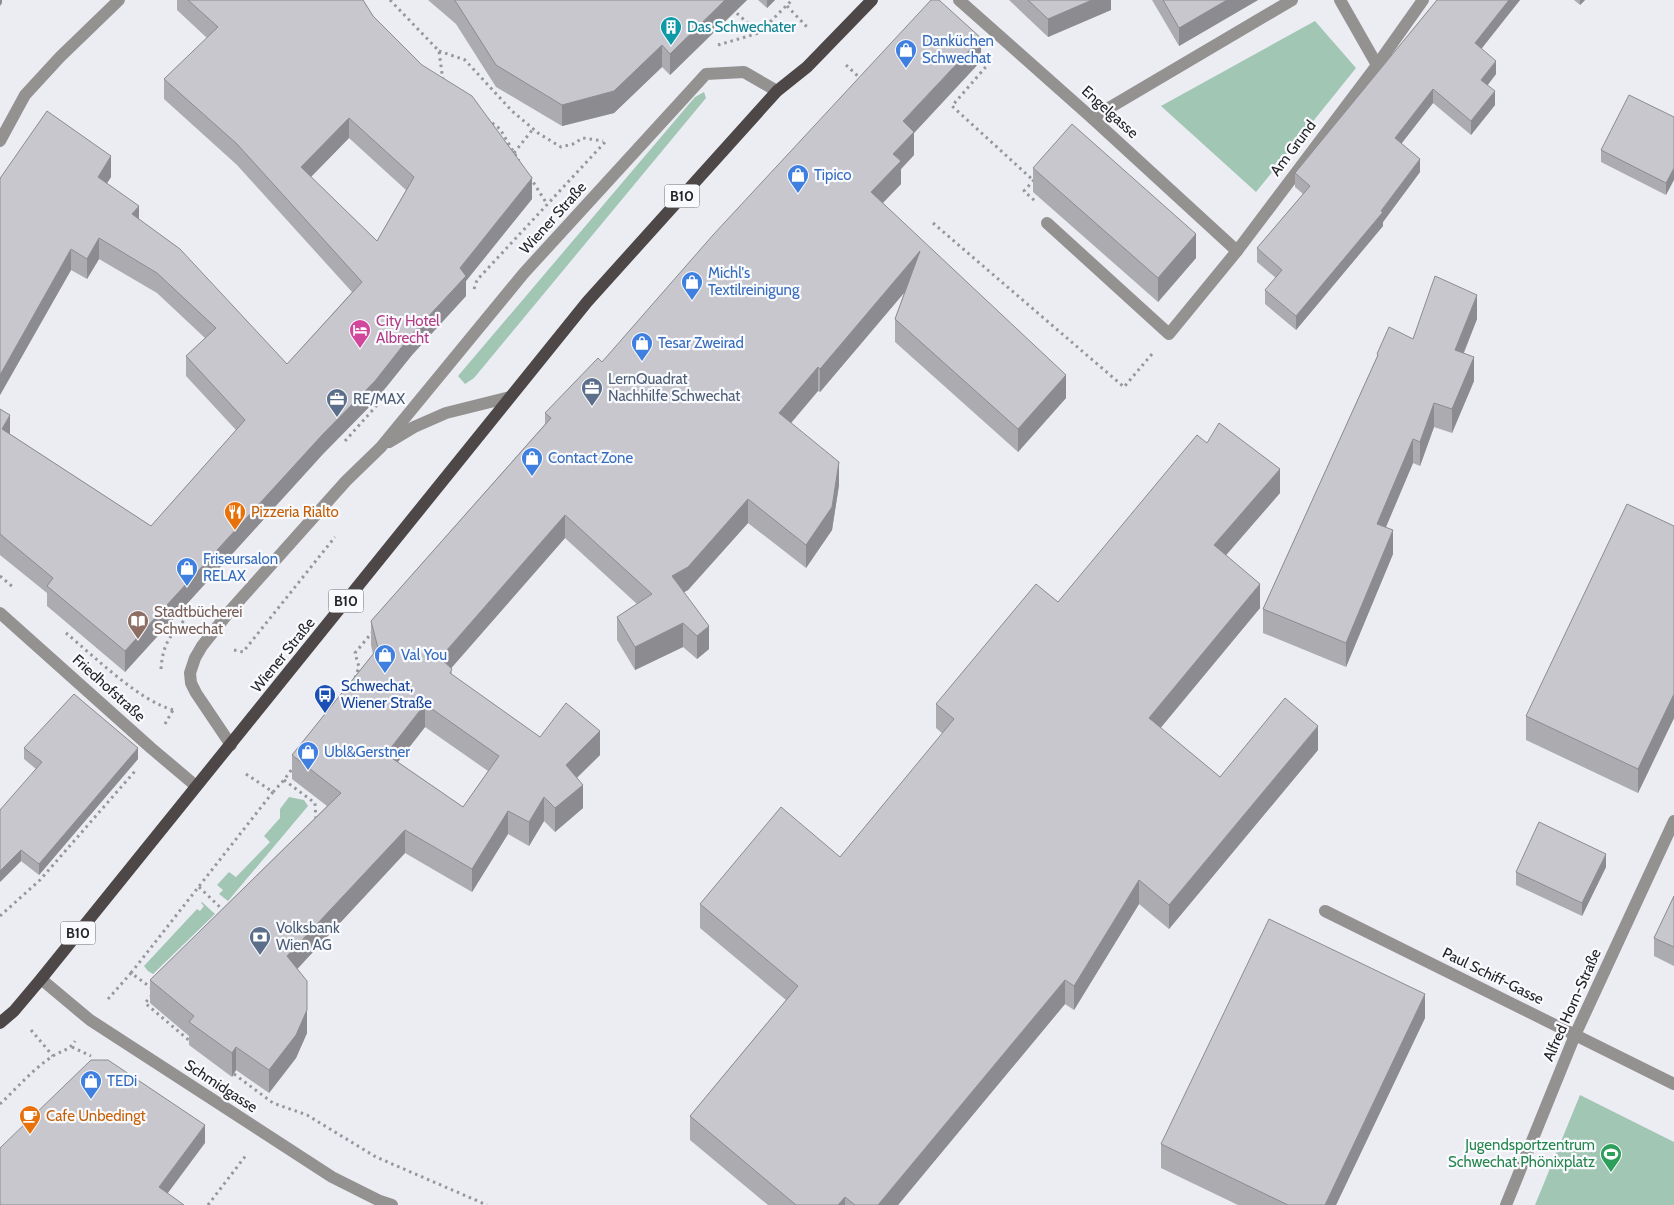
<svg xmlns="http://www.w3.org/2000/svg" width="1674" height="1205" font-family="Cabin,sans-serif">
	<rect width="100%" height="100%" fill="#ebedf3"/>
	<g fill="#a2c6b4">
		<path d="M1315,21L1356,68L1256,192L1161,106Z"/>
		<path d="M704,92L706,98L474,378L465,384L458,376L695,97Z"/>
		<path d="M289,797L304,800L308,806L228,901L219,894L223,890L217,885L229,872L236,877L270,842L264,836L280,818V809Z"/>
		<path d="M202,902L215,914L153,974L148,971L144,966L197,909L200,911L204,906L201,903Z"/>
		<path d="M1580,1095L1674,1142V1205H1535Z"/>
	</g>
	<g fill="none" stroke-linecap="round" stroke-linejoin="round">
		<g stroke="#96979c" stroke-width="3" stroke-dasharray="2.5 4" stroke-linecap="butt">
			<path d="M390,0L439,51L443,81"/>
			<path d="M787,6L807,27"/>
			<path d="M732,9L759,33"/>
			<path d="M718,45L759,33L792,0"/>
			<path d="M439,51L465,60L512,111L538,133L561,147L573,144L583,138L603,141"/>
			<path d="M990,62L952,106L1034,181"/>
			<path d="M846,65L861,79"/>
			<path d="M487,119L500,129L519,161"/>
			<path d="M514,153L533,129"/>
			<path d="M530,177L547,204"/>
			<path d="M1034,180L1024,191L1035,201"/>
			<path d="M933,223L1124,387L1152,354"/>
			<path d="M474,289L477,280L607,140"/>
			<path d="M345,441L378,404"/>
			<path d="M0,576L14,588"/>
			<path d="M66,633C94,656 140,702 174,710"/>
			<path d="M234,650L243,652L335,537"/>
			<path d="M161,669C163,641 172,634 189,615"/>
			<path d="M355,678L359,667L355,653L374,630"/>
			<path d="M165,724L173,710"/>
			<path d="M284,780L315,803L316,821"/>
			<path d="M273,792L284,780L295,765"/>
			<path d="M199,887L225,912"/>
			<path d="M0,916L40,880L136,770"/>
			<path d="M131,973L273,792L243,772"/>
			<path d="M152,995L145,1003L191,1042"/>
			<path d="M108,999L131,973L153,989"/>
			<path d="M31,1030L53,1056"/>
			<path d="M72,1047L91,1056"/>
			<path d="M234,1074L273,1103L307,1115L376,1157L487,1205"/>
			<path d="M0,1104C17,1088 33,1069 53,1056C61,1051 70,1050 75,1041"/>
			<path d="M208,1205L247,1154"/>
		</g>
		<g stroke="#949191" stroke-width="12">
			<path d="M959,0L1092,118L1237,251"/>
			<path d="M1340,0L1377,65"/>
			<path d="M1092,118L1292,0"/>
			<path d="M0,141L25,95L60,57L119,0"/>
			<path d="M1047,223L1169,334L1237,251L1377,65L1423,0"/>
			<path d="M389,442L414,427L446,413L510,397"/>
			<path d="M0,613L151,748L196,786"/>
			<path d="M231,745L196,693L191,683L190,673L195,658L202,646L229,612L346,481L381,447L524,273L706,74L744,72L777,91"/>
			<path d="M1325,911L1674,1084"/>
			<path d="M41,979L90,1020L332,1177L380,1201L392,1205"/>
			<path d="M1506,1205L1575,1035L1674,821"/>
		</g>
		<path stroke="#4d4747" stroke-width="12" d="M0,1023L14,1011L41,979L587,302L777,91L807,67L872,0"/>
	</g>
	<g fill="#acabb0" fill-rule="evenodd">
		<path d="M177,0H363L373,16L532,199L466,281V296L412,355L375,401L323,454L125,672L47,606V593L0,555V409L10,434L151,526L236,430L186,376V356L205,338L157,293L99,259L87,279L71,270L0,395V179L111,177L107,183L139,219L287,364L352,292L237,165L164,99V79L207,38L177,10ZM349,138L406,190L377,241L311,177Z"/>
		<path d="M428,0H747L670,75L662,67L614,113L562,126L496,87L456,24Z"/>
		<path d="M758,0H775L767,8Z"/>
		<path d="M1009,0H1111V10L1048,37Z"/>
		<path d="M1152,0H1258L1179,46Z"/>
		<path d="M1437,0H1520L1481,48L1496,74L1488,85L1495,105L1471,135L1433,103L1401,143L1420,172L1383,222V226L1296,330L1265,304V290L1276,278L1257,262V248L1303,194L1295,187V173Z"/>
		<path d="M1574,0H1585L1580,5Z"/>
		<path d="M981,61L914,133V155L901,169V184L883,203L1066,398L1018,452L895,342V319L904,293L820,392L818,391L791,423L839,485L832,530L806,568L748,523L688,590L684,592L709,649L697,659L683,647L635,670L617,640V617L637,604L565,538L451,668L452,675L540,737L600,755L577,778L583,808L555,832L544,821L529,846L508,834L472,892L405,853L297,969L307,1033L296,1058L269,1093L236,1070L232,1077L189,1045V1036L150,1003V980L327,806L292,779V755L373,654L371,645V621L545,424V413L602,362ZM425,727L488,771L463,807L398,762Z"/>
		<path d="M1674,117L1666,195L1601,162V150Z"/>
		<path d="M1033,168L1196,258L1158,302L1033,192Z"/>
		<path d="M1477,319L1464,353L1474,381L1452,433L1434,427L1420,466L1413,463L1386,527L1393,554L1346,667L1263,633V609L1377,357V354L1413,339Z"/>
		<path d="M1207,443L1280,493L1226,555L1260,608L1160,728L1220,777L1318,750L1169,929L1139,904L1074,1010L1065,1004L898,1205H768L690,1140V1116L786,1000L700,928V904L840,857L943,734L936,728V704L1058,602Z"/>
		<path d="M1674,526V718L1638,793L1526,740V716Z"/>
		<path d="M24,748L138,759L39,875L21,861L0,882L36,769L24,759Z"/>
		<path d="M1606,867L1582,916L1516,885V872Z"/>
		<path d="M1674,896V966L1654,956V938Z"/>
		<path d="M1425,1018L1336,1205H1238L1161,1168V1144Z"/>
	</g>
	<g fill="#8c8b90">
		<path d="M0,0H2V3L0,6Z"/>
		<path d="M725,0H747L670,75V54Z"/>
		<path d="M767,0H775L767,8Z"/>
		<path d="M1092,0H1111V10L1048,37V19Z"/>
		<path d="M1227,0H1258L1179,46V28Z"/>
		<path d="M1509,0H1520L1475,57V43Z"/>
		<path d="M1580,0H1585L1580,5Z"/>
		<path d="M981,38V61L914,133V155L901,169V184L871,215V192L893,154L903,121Z"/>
		<path d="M662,45V67L614,113L562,126V105Z"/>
		<path d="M1496,61V74L1481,93V80Z"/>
		<path d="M1433,89V103L1395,152V138Z"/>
		<path d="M1495,91V105L1471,135V121Z"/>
		<path d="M349,118V138L301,187V167Z"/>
		<path d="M111,156V177L98,197V177Z"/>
		<path d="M1420,159V172L1383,222V226L1296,330V316L1381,211Z"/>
		<path d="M1674,168V180L1666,195V183Z"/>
		<path d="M532,178V199L466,281V296L412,355L375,401L323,454L125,672V651L460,268Z"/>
		<path d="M139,206V226L132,214Z"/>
		<path d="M1196,234V258L1158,302V278Z"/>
		<path d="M99,238V259L87,279V259Z"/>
		<path d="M71,249V270L0,395V375Z"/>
		<path d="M920,251V274L820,392V369Z"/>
		<path d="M1477,295V319L1455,374V350Z"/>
		<path d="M1474,357V381L1452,433V409Z"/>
		<path d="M818,367V391L779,437V413Z"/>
		<path d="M1066,375V398L1018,452V429Z"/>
		<path d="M1434,403V427L1420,466V442Z"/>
		<path d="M10,415V435L2,429Z"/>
		<path d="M1413,439V463L1377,548V524Z"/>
		<path d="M839,462V485L832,530L806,568V545Z"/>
		<path d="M1280,469V493L1214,569V545Z"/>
		<path d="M748,499V523L688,590L672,599V576Z"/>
		<path d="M565,515V538L440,681V658Z"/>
		<path d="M1393,530V554L1346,667V643Z"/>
		<path d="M1260,584V608L1149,742V718Z"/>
		<path d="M683,623V647L635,670V647Z"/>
		<path d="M709,626V649L697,659V636Z"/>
		<path d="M1674,694V718L1638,793V769Z"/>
		<path d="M425,704V727L386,777V754Z"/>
		<path d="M1318,726V750L1169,929V905Z"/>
		<path d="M600,731V755L566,788V765Z"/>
		<path d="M138,748V759L39,875V864Z"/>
		<path d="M583,785V808L555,832V808Z"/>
		<path d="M544,797V821L529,846V822Z"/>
		<path d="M508,811V834L472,892V869Z"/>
		<path d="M405,830V853L287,980V956Z"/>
		<path d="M21,850V861L0,882V871Z"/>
		<path d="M1606,854V867L1582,916V903Z"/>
		<path d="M1139,880V904L1074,1010V986Z"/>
		<path d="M1065,980V1004L898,1205H878Z"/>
		<path d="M307,981V1033L296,1058L269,1093V1070Z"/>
		<path d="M1425,994V1018L1336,1205H1325Z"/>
		<path d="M236,1047V1070L232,1077V1053Z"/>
		<path d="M205,1125V1143L159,1205V1187Z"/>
		<path d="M845,1197V1205H838Z"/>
	</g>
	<g fill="#c8c7cd" stroke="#8c8b90" fill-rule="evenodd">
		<path d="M188,0H363L373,16L422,65L472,96L532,178L460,268L466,276L412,334L375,381L323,434L125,651L47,586L53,578L0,534V409L10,415L2,429L151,526L245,420L186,356L216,328L157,273L99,238L87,259L71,249L0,375V179L1,177L47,111L111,156L98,177L139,206L132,214L180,249L287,364L362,282L237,144L164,79L218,27ZM349,118L414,177L377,241L301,167Z"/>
		<path d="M454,0H725L670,54L662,45L614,91L562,105L496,65L456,2Z"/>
		<path d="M931,0H939L981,38L903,121L914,132L893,154L901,161L871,192L1066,375L1018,429L895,319L920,251L820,369L818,367L779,413L839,462L832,507L806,545L748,499L688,567L672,576L709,626L697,636L683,623L635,647L617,617L652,594L565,515L440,658L452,669L450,673L540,737L566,703L600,731L566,765L583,785L555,808L544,797L529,822L508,811L472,869L405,830L287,956L307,981V1010L296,1035L269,1070L236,1047L232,1053L189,1022L194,1016L150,980L341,793L292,755L378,648L371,621L551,418L545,413L598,358L602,362L713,235ZM425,704L499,756L463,807L386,754Z"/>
		<path d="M1028,0H1092L1048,19Z"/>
		<path d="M1163,0H1227L1179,28Z"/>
		<path d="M1437,0H1509L1475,43L1496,61L1481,80L1495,91L1471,121L1433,89L1395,138L1420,159L1381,211L1383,212L1296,316L1265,290L1282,270L1257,248L1310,186L1295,173Z"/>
		<path d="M1629,95L1674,117V168L1666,183L1601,150Z"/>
		<path d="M1072,124L1196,234L1158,278L1033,168Z"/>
		<path d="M1435,276L1477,295L1455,350L1474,357L1452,409L1434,403L1420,442L1413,439L1377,524L1393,530L1346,643L1263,609L1378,355L1377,354L1389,327L1413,339Z"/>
		<path d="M1219,423L1280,469L1214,545L1260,584L1149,718L1220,777L1285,698L1318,726L1169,905L1139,880L1074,986L1065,980L878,1205H855L845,1197L838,1205H796L690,1116L798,986L700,904L781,807L840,857L954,719L936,704L1036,584L1058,602L1197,435L1207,443Z"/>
		<path d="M1627,504L1674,526V694L1638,769L1526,716Z"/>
		<path d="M74,694L138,748L39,864L21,850L0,871V810L42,762L24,748Z"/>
		<path d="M1539,822L1606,854L1582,903L1516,872Z"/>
		<path d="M1674,896V947L1654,938Z"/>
		<path d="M1269,919L1425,994L1325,1205H1288L1161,1144Z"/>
		<path d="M91,1060H108L205,1125L159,1187L184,1205H0V1148Z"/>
	</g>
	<defs>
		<g id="building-pin" transform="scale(1.125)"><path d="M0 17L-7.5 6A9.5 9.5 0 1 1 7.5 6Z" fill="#0f9aa8" stroke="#f9fafe"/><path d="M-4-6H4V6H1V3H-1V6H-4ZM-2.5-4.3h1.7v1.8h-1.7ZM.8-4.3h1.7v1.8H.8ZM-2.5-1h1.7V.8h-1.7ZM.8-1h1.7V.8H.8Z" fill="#fff"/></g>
		<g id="shop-pin" transform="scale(1.125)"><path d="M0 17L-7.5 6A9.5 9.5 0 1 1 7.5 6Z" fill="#3f7fe0" stroke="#f9fafe"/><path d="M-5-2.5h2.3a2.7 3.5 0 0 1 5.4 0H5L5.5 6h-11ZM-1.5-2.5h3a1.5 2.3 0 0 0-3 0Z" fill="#fff"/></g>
		<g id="hotel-pin" transform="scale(1.125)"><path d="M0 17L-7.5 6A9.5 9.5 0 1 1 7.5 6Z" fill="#d1479c" stroke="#f9fafe"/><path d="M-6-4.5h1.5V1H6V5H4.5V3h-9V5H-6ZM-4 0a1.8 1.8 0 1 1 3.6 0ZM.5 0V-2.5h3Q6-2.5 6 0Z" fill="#fff"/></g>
		<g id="office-pin" transform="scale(1.125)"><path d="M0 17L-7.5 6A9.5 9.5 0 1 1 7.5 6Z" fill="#5c6f8a" stroke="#f9fafe"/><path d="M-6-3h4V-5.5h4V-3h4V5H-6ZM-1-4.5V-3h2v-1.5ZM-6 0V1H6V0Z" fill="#fff"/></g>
		<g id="restaurant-pin" transform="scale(1.125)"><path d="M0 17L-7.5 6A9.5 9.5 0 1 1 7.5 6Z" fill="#e8710a" stroke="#f9fafe"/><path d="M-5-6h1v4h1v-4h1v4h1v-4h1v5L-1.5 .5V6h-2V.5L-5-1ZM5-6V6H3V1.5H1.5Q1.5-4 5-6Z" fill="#fff"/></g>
		<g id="library-pin" transform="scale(1.125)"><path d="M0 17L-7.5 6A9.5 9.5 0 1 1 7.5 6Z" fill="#8d6e63" stroke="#f9fafe"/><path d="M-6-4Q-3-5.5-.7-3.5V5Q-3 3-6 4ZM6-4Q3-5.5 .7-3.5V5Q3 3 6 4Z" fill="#fff"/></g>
		<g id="bus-pin" transform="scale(1.125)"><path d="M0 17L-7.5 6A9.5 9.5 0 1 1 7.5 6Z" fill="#1a4fb4" stroke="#f9fafe"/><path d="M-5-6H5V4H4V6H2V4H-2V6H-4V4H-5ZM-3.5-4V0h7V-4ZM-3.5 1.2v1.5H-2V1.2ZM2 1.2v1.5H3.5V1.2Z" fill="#fff"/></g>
		<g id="bank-pin" transform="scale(1.125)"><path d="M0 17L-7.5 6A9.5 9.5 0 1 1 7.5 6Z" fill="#5c6f8a" stroke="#f9fafe"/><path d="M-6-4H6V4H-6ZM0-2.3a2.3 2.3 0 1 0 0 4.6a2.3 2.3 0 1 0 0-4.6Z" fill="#fff"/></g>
		<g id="cafe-pin" transform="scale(1.125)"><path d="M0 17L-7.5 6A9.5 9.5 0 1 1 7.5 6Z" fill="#e8710a" stroke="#f9fafe"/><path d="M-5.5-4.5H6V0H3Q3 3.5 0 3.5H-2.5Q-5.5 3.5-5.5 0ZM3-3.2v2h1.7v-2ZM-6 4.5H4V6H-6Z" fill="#fff"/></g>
		<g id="stadium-pin" transform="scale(1.125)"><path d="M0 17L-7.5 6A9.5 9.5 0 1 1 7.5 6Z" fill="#2e9e5b" stroke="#f9fafe"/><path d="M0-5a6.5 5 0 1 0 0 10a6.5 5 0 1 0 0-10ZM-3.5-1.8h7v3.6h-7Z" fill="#fff"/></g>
	</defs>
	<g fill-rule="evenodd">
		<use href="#building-pin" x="671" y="27"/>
		<use href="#shop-pin" x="906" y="50"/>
		<use href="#shop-pin" x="798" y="175"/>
		<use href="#shop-pin" x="692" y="282"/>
		<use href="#hotel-pin" x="360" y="330"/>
		<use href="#shop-pin" x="642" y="343"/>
		<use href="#office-pin" x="592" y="388"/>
		<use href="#office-pin" x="337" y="399"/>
		<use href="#shop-pin" x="532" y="458"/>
		<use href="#restaurant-pin" x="235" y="512"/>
		<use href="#shop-pin" x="187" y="568"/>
		<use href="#library-pin" x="138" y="621"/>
		<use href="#shop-pin" x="385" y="655"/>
		<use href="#bus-pin" x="325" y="695"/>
		<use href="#shop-pin" x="308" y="752"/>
		<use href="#bank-pin" x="260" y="937"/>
		<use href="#shop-pin" x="91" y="1081"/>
		<use href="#cafe-pin" x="30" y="1116"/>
		<use href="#stadium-pin" x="1611" y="1154"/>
	</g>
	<g text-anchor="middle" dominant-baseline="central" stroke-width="4.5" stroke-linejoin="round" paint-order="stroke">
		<g fill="#f9fafe" stroke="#646468" stroke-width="1">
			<rect x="664.5" y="184.5" width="35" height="23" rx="4"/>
			<rect x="328.5" y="589.5" width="35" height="23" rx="4"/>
			<rect x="60.5" y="921.5" width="35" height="23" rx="4"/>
		</g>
		<g font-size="14" font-weight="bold" fill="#242427">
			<text x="682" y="196">B10</text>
			<text x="346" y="601">B10</text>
			<text x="78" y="933">B10</text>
		</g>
		<g font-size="15" fill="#0d838f" stroke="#f9fafe" text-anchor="start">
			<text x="687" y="27">Das Schwechater</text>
		</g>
		<g font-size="15" fill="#366cbe" stroke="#f9fafe" text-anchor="start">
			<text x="922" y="41">Danküchen<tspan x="922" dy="17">Schwechat</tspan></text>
			<text x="814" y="175">Tipico</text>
			<text x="708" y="273">Michl's<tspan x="708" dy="17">Textilreinigung</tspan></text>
			<text x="658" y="343">Tesar Zweirad</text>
			<text x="548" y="458">Contact Zone</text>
			<text x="203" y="559">Friseursalon<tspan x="203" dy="17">RELAX</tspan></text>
			<text x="401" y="655">Val You</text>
			<text x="324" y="752">Ubl&amp;Gerstner</text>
			<text x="107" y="1081">TEDi</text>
		</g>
		<g font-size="15" fill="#242427" stroke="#f9fafe">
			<text transform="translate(1110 112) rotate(42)">Engelgasse</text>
			<text transform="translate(1293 148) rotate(-53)">Am Grund</text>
			<text transform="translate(553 218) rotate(-48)">Wiener Straße</text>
			<text transform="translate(283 655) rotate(-51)">Wiener Straße</text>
			<text transform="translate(109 688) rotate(42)">Friedhofstraße</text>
			<text transform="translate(1493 976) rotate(26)">Paul Schiff-Gasse</text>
			<text transform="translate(1572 1005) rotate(-66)">Alfred Horn-Straße</text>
			<text transform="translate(221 1086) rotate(33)">Schmidgasse</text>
		</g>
		<g font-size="15" fill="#b23c85" stroke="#f9fafe" text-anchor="start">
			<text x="376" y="321">City Hotel<tspan x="376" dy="17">Albrecht</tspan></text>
		</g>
		<g font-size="15" fill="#4e5e75" stroke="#f9fafe" text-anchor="start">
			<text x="608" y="379">LernQuadrat<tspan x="608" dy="17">Nachhilfe Schwechat</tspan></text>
			<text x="353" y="399">RE/MAX</text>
			<text x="276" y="928">Volksbank<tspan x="276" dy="17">Wien AG</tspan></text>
		</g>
		<g font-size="15" fill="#c56008" stroke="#f9fafe" text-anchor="start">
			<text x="251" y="512">Pizzeria Rialto</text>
			<text x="46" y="1116">Cafe Unbedingt</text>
		</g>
		<g font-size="15" fill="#785e54" stroke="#f9fafe" text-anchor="start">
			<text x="154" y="612">Stadtbücherei<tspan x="154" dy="17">Schwechat</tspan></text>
		</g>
		<g font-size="15" fill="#164399" stroke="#f9fafe" text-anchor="start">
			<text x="341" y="686">Schwechat,<tspan x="341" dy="17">Wiener Straße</tspan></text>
		</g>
		<g font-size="15" fill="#27864d" stroke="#f9fafe" text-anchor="end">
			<text x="1595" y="1145">Jugendsportzentrum<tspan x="1595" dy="17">Schwechat Phönixplatz</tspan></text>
		</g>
	</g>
</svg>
